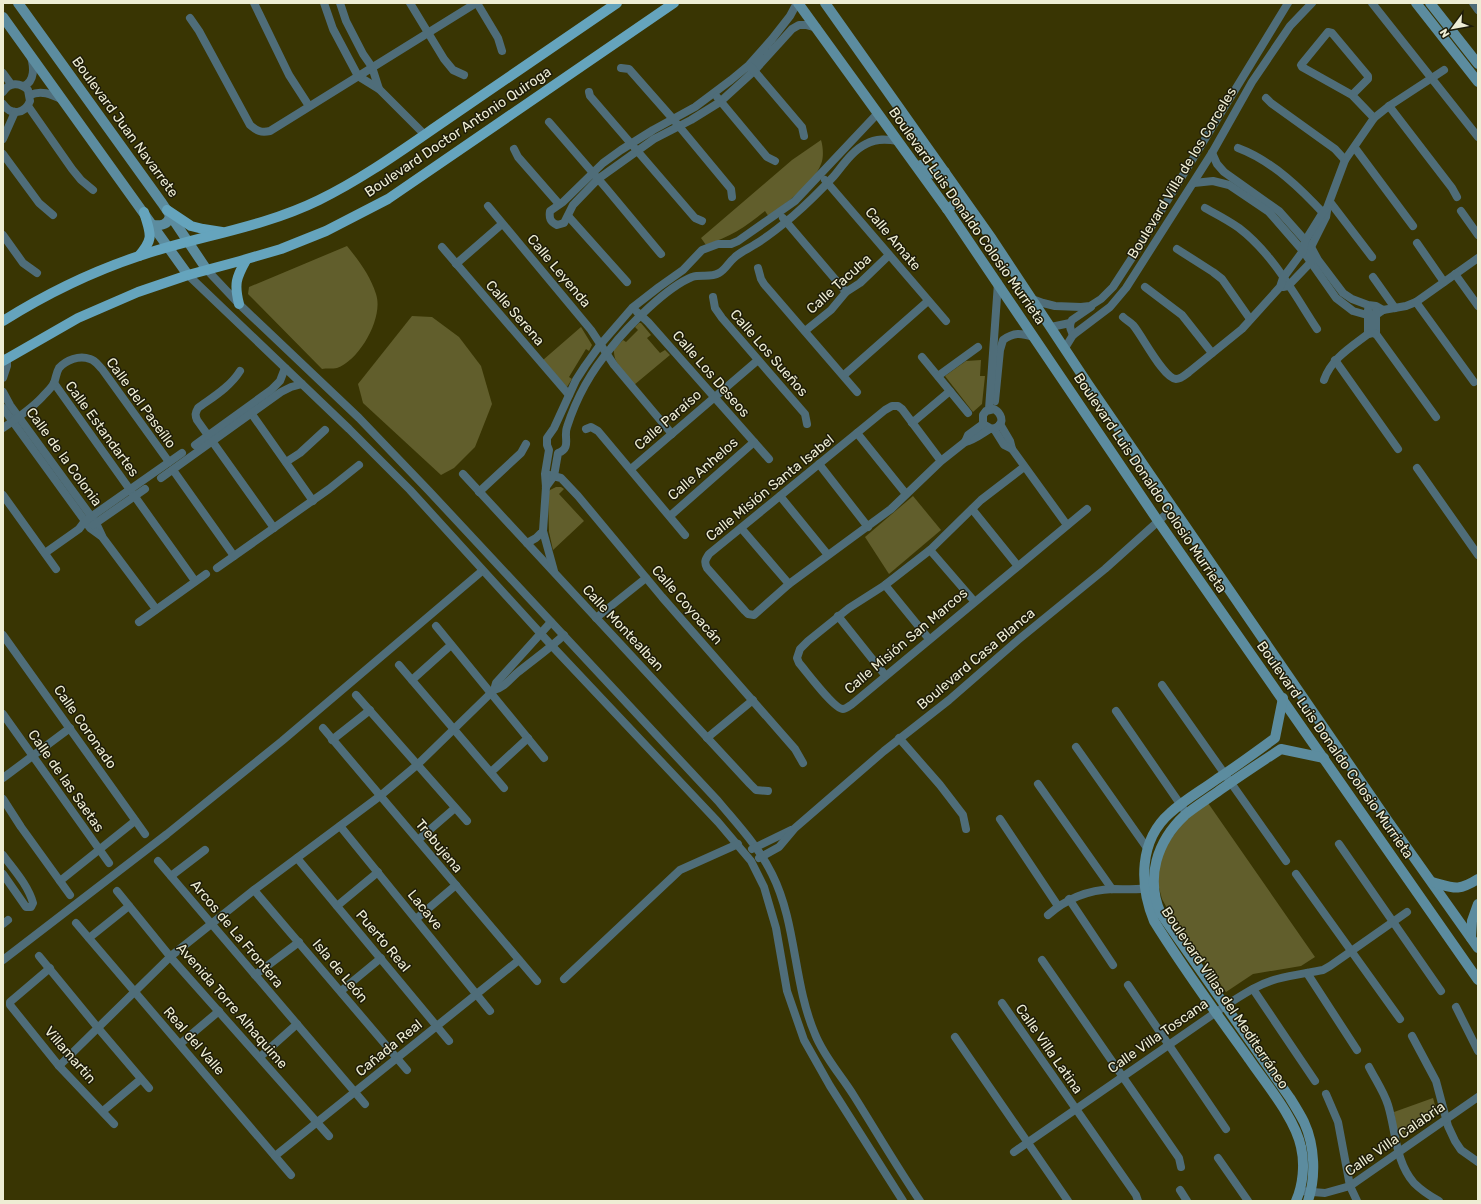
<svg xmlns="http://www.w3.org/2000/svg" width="1481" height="1204" font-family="Rubik,sans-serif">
	<rect width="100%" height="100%" fill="#393503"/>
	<g fill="#615e2c">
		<path d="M821,140C823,146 824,158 821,164C813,185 786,202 769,217L765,211C746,227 730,237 706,245L701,238L792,160Z"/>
		<path d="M347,246C359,261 370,275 376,294C384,317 360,360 337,368C333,369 326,368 322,369L248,294L249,287Z"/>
		<path d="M412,316L432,317L459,337L481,366L492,404L475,447L454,468L441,475L363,403L358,384Z"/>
		<path d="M639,323H641L651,335L647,338L660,353L665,350L670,355L634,385C626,376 613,363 614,350L623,340L626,342L638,330L635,327Z"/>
		<path d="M581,327L592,345L589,351L586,349L569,377L572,379L567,387L543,360Z"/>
		<path d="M981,360L980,376H985L982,404L973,412L945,376L966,361Z"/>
		<path d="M556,487H561L564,489L559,494L584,521L553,550L549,532L548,493L550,490Z"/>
		<path d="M913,496L941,530L889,574L865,537Z"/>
		<path d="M1208,803L1315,957L1301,966L1253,974L1226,992L1168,910L1162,899L1158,884L1157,868L1163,850L1185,820Z"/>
		<path d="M1433,1098L1437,1112L1398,1138L1394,1112Z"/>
	</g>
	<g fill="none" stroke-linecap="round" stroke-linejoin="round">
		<g stroke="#4f6d79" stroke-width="8">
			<path d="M254,3L289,75L309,106"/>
			<path d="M324,3L333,29L358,76L379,89L424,134"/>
			<path d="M340,3L346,21L363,54L372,67L379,89"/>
			<path d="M410,3L444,59L453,70L464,75"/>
			<path d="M477,3L498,38L502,51"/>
			<path d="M797,3L790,16L772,39L749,65L731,80L695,107L653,130L621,150L603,163L563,202L550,211C549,218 550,222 557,225L564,223L573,205L598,179L654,139L691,120L720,102L754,71L792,29L799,25H806L817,28"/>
			<path d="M1372,3L1478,137"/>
			<path d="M1473,3L1478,10"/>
			<path d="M190,18L199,31L250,125C257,131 261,133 270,131L476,3"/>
			<path d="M751,67L802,127L804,136"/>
			<path d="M621,68L629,69L673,119L731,189L732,197"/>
			<path d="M3,73L11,84"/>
			<path d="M24,86C35,81 34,67 31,57"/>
			<path d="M3,92C9,82 20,82 28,90L30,101C25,114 11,116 3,104"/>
			<path d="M589,92L590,96L695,218L702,221"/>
			<path d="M30,95C41,90 51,94 61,99"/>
			<path d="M1352,95L1368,79V76L1332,33L1328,32L1301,65L1302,67L1352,95L1374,118"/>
			<path d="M717,97L767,157L775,161"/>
			<path d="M1266,98L1271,103L1335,149L1345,160"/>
			<path d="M28,106L72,169L81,180L93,190"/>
			<path d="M1389,106L1452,188L1457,197"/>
			<path d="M549,122L606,188L661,254"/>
			<path d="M3,139L15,112"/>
			<path d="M1238,148C1273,161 1302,190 1326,216"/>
			<path d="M1355,148L1413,226"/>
			<path d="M514,149L518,157L559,204"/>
			<path d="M1212,153L1217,164L1224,172L1279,211L1311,247L1318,260L1343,293L1352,299L1368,305L1376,306L1383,310"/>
			<path d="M3,154L39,203L53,215"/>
			<path d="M825,180L946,321"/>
			<path d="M1194,183L1213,181L1229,185L1269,212L1303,251L1336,298L1353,311L1367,315H1376L1383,310L1406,306L1416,302L1478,258"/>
			<path d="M1330,202L1372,257"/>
			<path d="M488,206L591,330L614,365L672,434"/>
			<path d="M1205,208C1216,214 1228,220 1239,228C1273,254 1294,294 1317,329"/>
			<path d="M1461,211L1478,235"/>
			<path d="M568,216L627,282"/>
			<path d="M783,218L846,292"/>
			<path d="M3,235L23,263L37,273"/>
			<path d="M1417,243L1444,282"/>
			<path d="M442,247L569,395"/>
			<path d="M1177,249L1213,272L1222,279L1250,319"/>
			<path d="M456,264L502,224"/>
			<path d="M758,268L761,279L764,284L857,392"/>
			<path d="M207,270L239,304L359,418L429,491L718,801C737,824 759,847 772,874C797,924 793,983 815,1034C824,1057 841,1075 854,1096C876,1131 897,1167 920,1201"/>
			<path d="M1455,274L1478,306"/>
			<path d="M188,275L349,429L410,490L552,646L718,822L751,861L764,887L776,928L787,991L804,1040L830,1086L903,1201"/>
			<path d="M1373,277L1395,308"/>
			<path d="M1145,287L1182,315L1212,353"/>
			<path d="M1283,287L1288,286L1311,262V247L1326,217L1327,211"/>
			<path d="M713,297L715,308L722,318L805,414L807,424"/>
			<path d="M1032,299L1043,303L1055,306L1081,307L1090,306L1101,299L1113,287L1139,247L1288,3"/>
			<path d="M1416,302L1474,382"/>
			<path d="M1376,311V334"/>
			<path d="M637,312L648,322L769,459"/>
			<path d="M1123,317C1126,320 1130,322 1133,325C1142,335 1163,378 1176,379C1181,379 1185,375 1189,372L1242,329L1280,287L1283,278L1303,251L1305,241L1323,212L1327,208L1345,160L1374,118L1389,106L1444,70"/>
			<path d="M1051,327L1070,323"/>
			<path d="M805,331L831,310L846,292L860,283L889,255"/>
			<path d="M1368,334V310"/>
			<path d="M1376,334L1436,417"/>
			<path d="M1073,335C1071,330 1068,326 1072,320L1091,307"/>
			<path d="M1065,348L1073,335L1110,307L1126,288L1212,153L1252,82L1290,26L1312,3"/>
			<path d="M922,357L968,413"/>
			<path d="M1335,360L1398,449"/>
			<path d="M240,371C230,387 213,397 198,408C195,413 195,415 197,420L274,528"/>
			<path d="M844,375L928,301"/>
			<path d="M938,376L978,347"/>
			<path d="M3,378L7,366V358"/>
			<path d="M1324,380C1331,359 1351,347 1368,334L1373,333L1376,334"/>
			<path d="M54,383L195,581"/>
			<path d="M3,392L10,405L96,523L103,538L156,609"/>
			<path d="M995,401L1000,350L1003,340C1014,332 1021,333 1033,337"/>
			<path d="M3,408L90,528L101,536"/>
			<path d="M989,409L998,283"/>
			<path d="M249,410L313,501"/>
			<path d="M912,423L950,391"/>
			<path d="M1000,424L1010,441L1012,449L1067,525"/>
			<path d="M3,428C17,418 33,408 44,395C47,392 52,387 54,383C56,378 56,373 59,368C66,360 79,355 90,359C95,360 98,365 102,369L169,462"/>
			<path d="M586,429L591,427L598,431L685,535"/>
			<path d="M994,429L1004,445L1012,449"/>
			<path d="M857,433L906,494"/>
			<path d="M965,442C974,440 980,435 988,430C991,428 994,429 997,427C1005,422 1001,413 994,409L986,411L983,415V424L990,428"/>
			<path d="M195,445L271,390L280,381L285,368"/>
			<path d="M941,461L902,409L898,406H892L885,410L709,554C705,560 704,562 707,568L745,611L748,614L754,615L789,584L891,509L941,461L965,442L968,435L983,424"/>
			<path d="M286,462L300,453L325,430"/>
			<path d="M819,464L868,527"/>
			<path d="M1024,467L981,500L930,550L885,585L849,608L808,641L800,649L797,658L799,663C806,671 834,709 843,709C846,709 849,706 851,705L1087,509"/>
			<path d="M1417,468L1478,555"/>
			<path d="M631,469L758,360"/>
			<path d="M173,470L234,556"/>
			<path d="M463,474L750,784L756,790L768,791"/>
			<path d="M549,475L561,478L578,496L662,597L795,749L803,763"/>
			<path d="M161,478L281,392L291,387L302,384"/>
			<path d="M546,487L554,476L558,453C572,448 563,437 567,427C576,399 592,370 611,348C628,326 667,287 692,277C701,274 710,278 719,273C726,269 728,263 734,258C740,252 748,249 754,245C768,237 781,226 793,216C808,203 821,190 834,176C843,165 853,150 866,144C876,138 887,139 898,141"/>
			<path d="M479,492L521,453L526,444"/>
			<path d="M3,495L56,569"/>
			<path d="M780,496L828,555"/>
			<path d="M972,509L1017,565"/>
			<path d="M670,516L754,442"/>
			<path d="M93,525L145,489"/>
			<path d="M741,528L789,584"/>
			<path d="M543,531L554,571"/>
			<path d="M527,543L536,538L543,531L546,487L545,474L549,450L547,445V438L554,428L576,380L585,366L600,345L632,308L659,287L683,270L702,250L718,244H731L738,241L795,201L878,113"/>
			<path d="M930,550L974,601"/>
			<path d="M45,553L79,529L85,521L182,453"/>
			<path d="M217,568L329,489L359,465"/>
			<path d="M885,585L929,639"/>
			<path d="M838,616L885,675"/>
			<path d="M596,618L646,578"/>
			<path d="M139,622L206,574"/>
			<path d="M436,626L544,758"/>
			<path d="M3,635L145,834"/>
			<path d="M399,665L504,788"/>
			<path d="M412,680L451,645"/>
			<path d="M1162,685L1286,861"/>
			<path d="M494,690L496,683L551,622"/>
			<path d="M356,695L467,821"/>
			<path d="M1116,711L1187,814"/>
			<path d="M3,714L109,863"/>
			<path d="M323,728L537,981"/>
			<path d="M707,738L753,700"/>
			<path d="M899,738L940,785L963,815L966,829"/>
			<path d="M332,740L370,710"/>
			<path d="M1076,747L1147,848"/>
			<path d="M491,772L528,738"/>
			<path d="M3,778L70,728"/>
			<path d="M1038,784L1112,889"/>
			<path d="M3,799L21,827L70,895"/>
			<path d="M1000,819L1058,906"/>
			<path d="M340,826L490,1011"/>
			<path d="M418,840L455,808"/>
			<path d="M1339,844L1441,991"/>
			<path d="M752,849L791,830"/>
			<path d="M3,855C14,870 28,885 33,903L31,907H26L3,874"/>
			<path d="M297,858L449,1041"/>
			<path d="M759,858L779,847L795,828L884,751L949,700L1018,640L1105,569L1173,508"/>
			<path d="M158,861L365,1104"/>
			<path d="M1296,874L1400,1019"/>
			<path d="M171,876L205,850"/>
			<path d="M60,881L135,821"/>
			<path d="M254,890L407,1070"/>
			<path d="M117,891L173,960L329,1136"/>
			<path d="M1069,899L1113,965"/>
			<path d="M337,906L378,872"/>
			<path d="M1048,915C1066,899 1088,890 1113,889C1126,889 1138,890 1151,888"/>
			<path d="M416,919L456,885"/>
			<path d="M76,923L291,1175"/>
			<path d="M3,924L8,920"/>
			<path d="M89,938L129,906"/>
			<path d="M39,956L98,1028L149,1088"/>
			<path d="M3,960L167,834L282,741L482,571"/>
			<path d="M1042,960L1179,1158L1181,1167"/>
			<path d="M50,968L10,1002V1005L59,1066L114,1124"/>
			<path d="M1307,973L1357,1050"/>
			<path d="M255,975L299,942"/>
			<path d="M564,979L680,870L738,844"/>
			<path d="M1128,985L1226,1129"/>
			<path d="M1253,989L1315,1081"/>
			<path d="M341,991L381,958"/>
			<path d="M1002,1003L1136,1195L1138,1201"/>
			<path d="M1456,1007L1478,1051"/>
			<path d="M1412,1036L1436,1081L1448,1126L1455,1141L1461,1150L1478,1162"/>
			<path d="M955,1037L1068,1201"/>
			<path d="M180,1044L219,1011"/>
			<path d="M260,1057L297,1024"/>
			<path d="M59,1066L171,956L254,890L380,796L417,765L494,690C505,687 509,680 517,673C533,660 549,649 564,635"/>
			<path d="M1369,1067C1375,1079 1384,1092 1388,1105C1396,1131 1395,1161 1414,1183C1421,1190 1430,1196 1439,1201"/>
			<path d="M1326,1094L1338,1122L1350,1186L1357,1201"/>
			<path d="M103,1111L141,1079"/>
			<path d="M1014,1152L1225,1006C1241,996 1258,984 1277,979C1292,975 1308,973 1323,970L1330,966L1407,912"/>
			<path d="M275,1156L519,960"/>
			<path d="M1218,1158L1248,1201"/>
			<path d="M1180,1190L1187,1201"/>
			<path d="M1300,1191L1325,1193L1350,1186L1478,1097"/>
		</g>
		<g stroke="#5c8c9f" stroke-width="10">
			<path d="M18,3L162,203L207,270"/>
			<path d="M798,3L947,209L1158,521L1478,980"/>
			<path d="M825,3L992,239L1088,384L1173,508L1388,821L1478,948"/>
			<path d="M1416,3L1478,82"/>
			<path d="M1430,3L1478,64"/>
			<path d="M3,17L188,275"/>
			<path d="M921,165C929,173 934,177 945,172"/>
			<path d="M947,209L955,204H958L968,215"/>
			<path d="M153,225C161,226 168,225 170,216"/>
			<path d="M1283,698L1275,738C1256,752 1237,766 1217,779C1202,790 1184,800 1170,813C1139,840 1139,885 1154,921C1183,968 1216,1013 1249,1059C1266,1084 1295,1118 1301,1147C1305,1164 1303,1185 1296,1201"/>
			<path d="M1432,882C1454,888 1457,892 1478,879"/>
			<path d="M1471,938L1472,921L1478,904"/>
			<path d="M1308,1201C1316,1177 1315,1146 1304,1122C1300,1114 1295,1106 1290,1098L1161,914C1145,878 1157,841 1185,815C1196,806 1209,798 1220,790C1240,776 1261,762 1281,749L1324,758"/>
		</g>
		<g stroke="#65a4bd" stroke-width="10">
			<path d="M167,210L191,226L203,229L222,232"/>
			<path d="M139,256C155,237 150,234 144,212"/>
			<path d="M239,304C234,284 236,278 246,260"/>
			<path d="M3,321C46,294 91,272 139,256C198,236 262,228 319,200C364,178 405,148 446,120C503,81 560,42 617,3"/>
			<path d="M3,361L78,318L138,292L188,275L240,261L281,249L326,231L388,199L674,3"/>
		</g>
	</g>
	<g text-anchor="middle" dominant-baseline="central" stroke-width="3" stroke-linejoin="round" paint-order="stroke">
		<g font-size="14" fill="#eeedd4" stroke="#1e1c09">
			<text transform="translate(125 127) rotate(54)">Boulevard Juan Navarrete</text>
			<text transform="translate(458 132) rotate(-34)">Boulevard Doctor Antonio Quiroga</text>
			<text transform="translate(1182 173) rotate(-59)">Boulevard Villa de los Corceles</text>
			<text transform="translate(967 216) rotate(55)">Boulevard Luis Donaldo Colosio Murrieta</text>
			<text transform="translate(893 239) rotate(50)">Calle Amate</text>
			<text transform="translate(559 271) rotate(50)">Calle Leyenda</text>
			<text transform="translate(839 284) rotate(-42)">Calle Tacuba</text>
			<text transform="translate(515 313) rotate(49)">Calle Serena</text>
			<text transform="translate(769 353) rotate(49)">Calle Los Sueños</text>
			<text transform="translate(711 374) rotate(49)">Calle Los Deseos</text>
			<text transform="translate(141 403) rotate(54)">Calle del Paseíllo</text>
			<text transform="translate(668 420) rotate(-41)">Calle Paraíso</text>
			<text transform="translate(102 429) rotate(54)">Calle Estandartes</text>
			<text transform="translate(64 457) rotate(54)">Calle de la Colonia</text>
			<text transform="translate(703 469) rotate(-41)">Calle Anhelos</text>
			<text transform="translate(1150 483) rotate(56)">Boulevard Luis Donaldo Colosio Murrieta</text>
			<text transform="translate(770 488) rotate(-39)">Calle Misión Santa Isabel</text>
			<text transform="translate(687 605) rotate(49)">Calle Coyoacán</text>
			<text transform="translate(623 628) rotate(47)">Calle Montealban</text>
			<text transform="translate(906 641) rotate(-40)">Calle Misión San Marcos</text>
			<text transform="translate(976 659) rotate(-40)">Boulevard Casa Blanca</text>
			<text transform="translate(85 727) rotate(55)">Calle Coronado</text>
			<text transform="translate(1335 750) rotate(55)">Boulevard Luis Donaldo Colosio Murrieta</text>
			<text transform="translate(66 781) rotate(55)">Calle de las Saetas</text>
			<text transform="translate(439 846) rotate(50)">Trebujena</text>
			<text transform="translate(425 910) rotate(51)">Lacave</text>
			<text transform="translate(237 934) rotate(50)">Arcos de La Frontera</text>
			<text transform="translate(383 941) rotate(50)">Puerto Real</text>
			<text transform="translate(340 971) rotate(50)">Isla de León</text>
			<text transform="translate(1225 998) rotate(56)">Boulevard Villas del Mediterráneo</text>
			<text transform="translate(232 1006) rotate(49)">Avenida Torre Alhaquime</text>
			<text transform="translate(1158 1036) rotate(-35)">Calle Villa Toscana</text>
			<text transform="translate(194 1041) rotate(49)">Real del Valle</text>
			<text transform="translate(389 1048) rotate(-39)">Cañada Real</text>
			<text transform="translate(1049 1049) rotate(55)">Calle Villa Latina</text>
			<text transform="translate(70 1055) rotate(49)">Villamartin</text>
			<text transform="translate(1395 1139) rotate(-35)">Calle Villa Calabria</text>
		</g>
	</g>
	<rect width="1481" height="1204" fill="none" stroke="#eeedd4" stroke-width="8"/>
	<g transform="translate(1453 28) rotate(238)" stroke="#1e1c09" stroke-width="3" paint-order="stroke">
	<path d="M0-3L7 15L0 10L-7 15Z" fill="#eeedd4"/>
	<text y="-6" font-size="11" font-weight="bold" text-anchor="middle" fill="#eeedd4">N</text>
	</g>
</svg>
